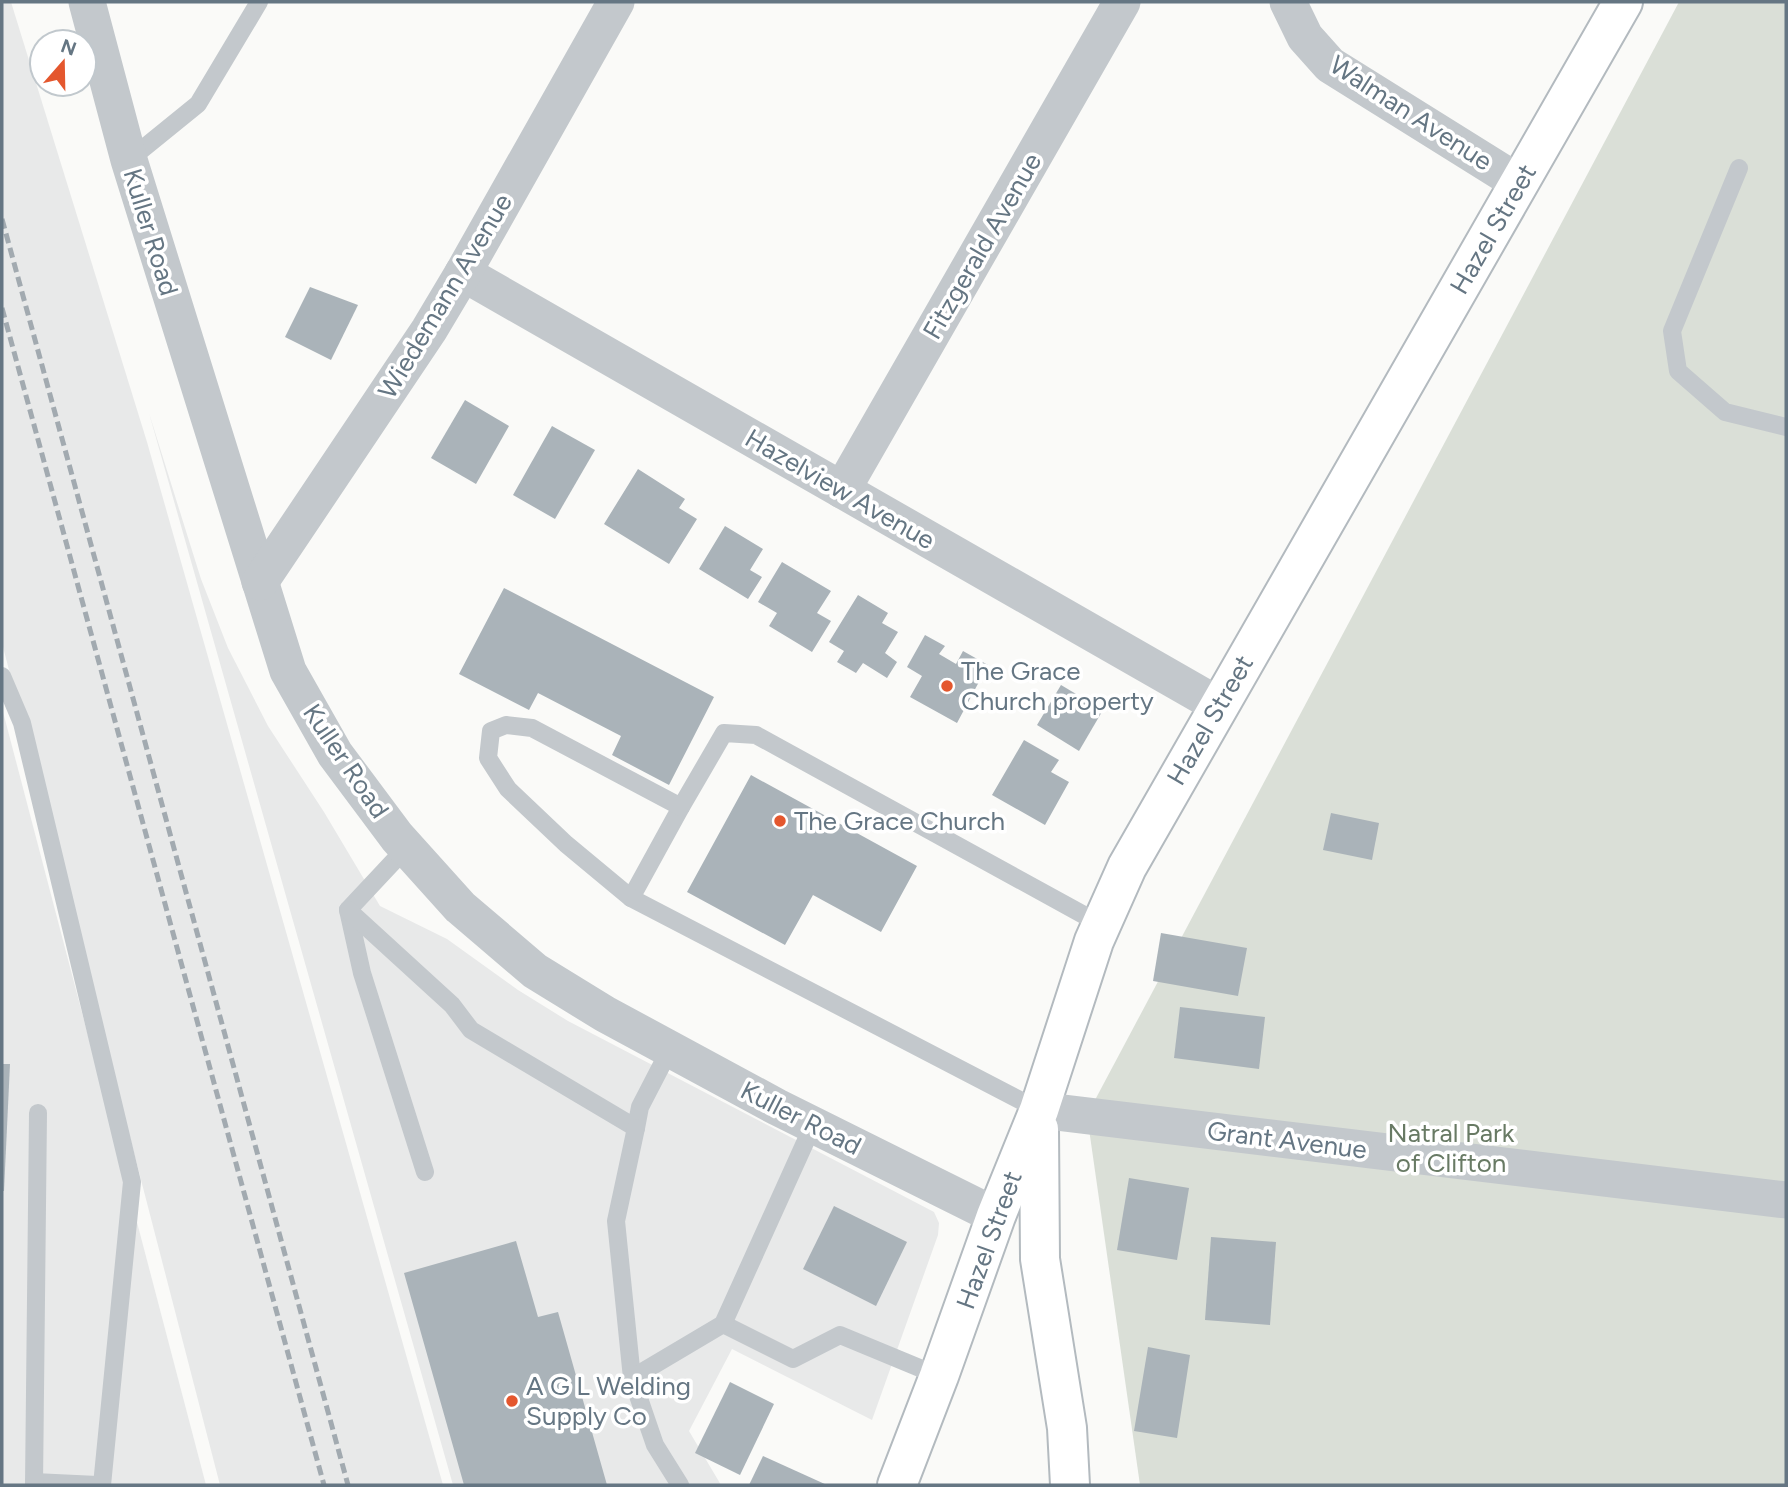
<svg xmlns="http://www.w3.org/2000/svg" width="1788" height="1487" font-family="Figtree,sans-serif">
	<rect width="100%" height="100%" fill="#fafaf8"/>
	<g fill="#e8e9e9">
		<path d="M2,2H11L147,442L443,1485H220L2,643Z"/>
		<path d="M149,413L201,579L228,648L268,726L324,812L380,906L447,939L518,990L568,1021L934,1212L939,1223L938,1235L872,1420L732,1349L689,1431L721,1485H453Z"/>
		<path d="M2,708L206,1485H2Z"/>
	</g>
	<path fill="#dadfd7" d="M1679,2H1786V1485H1140L1087,1115Z"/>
	<g fill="#aab3b9">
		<path d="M310,287L358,305L331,360L285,337Z"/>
		<path d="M465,400L509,426L476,484L431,458Z"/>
		<path d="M552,426L595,450L555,519L513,495Z"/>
		<path d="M638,469L685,499L679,508L697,519L669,564L604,524Z"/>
		<path d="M725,526L763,549L750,570L762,577L748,599L699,569Z"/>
		<path d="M782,562L831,591L817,613L831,621L812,652L769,626L777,613L758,602Z"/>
		<path d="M504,588L714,697L669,785L612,755L621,736L538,693L529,710L459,674Z"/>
		<path d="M858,595L888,613L882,623L898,632L885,653L897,662L887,678L863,663L856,673L837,662L844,651L829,642Z"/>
		<path d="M925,635L945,646L939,654L956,664L963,651L988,665L957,723L910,697L922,676L907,667Z"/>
		<path d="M1061,685L1103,710L1079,751L1037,725Z"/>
		<path d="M1024,740L1059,760L1051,772L1069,782L1045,825L992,795Z"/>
		<path d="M751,775L917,866L881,932L813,895L785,945L687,892Z"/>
		<path d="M1331,813L1379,823L1372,860L1323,850Z"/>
		<path d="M1161,933L1247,948L1238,996L1153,981Z"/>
		<path d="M1180,1007L1265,1017L1259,1069L1174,1058Z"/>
		<path d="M2,1064H10L4,1191H2Z"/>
		<path d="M1129,1178L1189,1188L1177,1260L1117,1250Z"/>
		<path d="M834,1206L907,1242L876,1306L803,1269Z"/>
		<path d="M1211,1237L1276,1242L1270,1325L1205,1320Z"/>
		<path d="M516,1241L538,1317L558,1312L607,1485H464L404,1273Z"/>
		<path d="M1148,1347L1190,1355L1177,1438L1134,1431Z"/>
		<path d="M730,1382L774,1404L740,1475L695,1453Z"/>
		<path d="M763,1456L827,1485H749Z"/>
	</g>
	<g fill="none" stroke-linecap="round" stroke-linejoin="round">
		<g stroke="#b3babf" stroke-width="42">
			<g id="secondary">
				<path d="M1039,1129L1040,1259L1067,1428L1070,1485"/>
				<path d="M897,1485L939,1376L996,1216L1039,1110L1094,941L1127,867L1623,2"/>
			</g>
		</g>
		<g stroke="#c3c8cc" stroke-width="18">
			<path d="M129,160L198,104L259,2"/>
			<path d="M1739,168L1672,331L1678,371L1725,412L1786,427"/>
			<path d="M2,676L22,723L132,1182L102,1485"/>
			<path d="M407,847L348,910L362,973L425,1172"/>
			<path d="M631,898L681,807"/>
			<path d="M348,910L452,1005L471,1030L636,1128L640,1107L670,1049"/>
			<path d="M1039,1110L631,898L566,844L508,789L488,758L491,731L506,725L532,728L681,807L724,733L756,735L1102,925"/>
			<path d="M636,1128L616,1221L632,1378L655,1445L680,1485"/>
			<path d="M723,1324L793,1359L840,1335L939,1376"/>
			<path d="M632,1378L723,1324L813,1125"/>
			<path d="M34,1482L97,1485"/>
			<path d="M34,1485L38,1113"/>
		</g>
		<g stroke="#c3c8cc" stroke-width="37">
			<path d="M87,2L129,160L288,671L335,754L397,837L460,907L535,971L605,1014L777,1107L996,1216"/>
			<path d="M1288,2L1305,37L1330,65L1519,183"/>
			<path d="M463,273L1218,705"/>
			<path d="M842,490L1122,2"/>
			<path d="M260,582L429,330L463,273L616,2"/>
			<path d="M1039,1110L1786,1200"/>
		</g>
		<use href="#secondary" stroke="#fff" stroke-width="38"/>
		<g stroke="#a2aab0" stroke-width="5" stroke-dasharray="10 5" stroke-linecap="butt">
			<path d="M2,219L348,1485"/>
			<path d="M2,308L324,1485"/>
		</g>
	</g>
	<g fill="#e4572e" stroke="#fff" stroke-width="2.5">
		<circle cx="947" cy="686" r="7"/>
		<circle cx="780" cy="821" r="7"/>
		<circle cx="512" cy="1401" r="7"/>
	</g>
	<g text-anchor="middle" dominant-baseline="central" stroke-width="7" stroke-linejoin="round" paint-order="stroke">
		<g font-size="26" fill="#657683" stroke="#fff">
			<text transform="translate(1411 113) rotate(33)">Walman Avenue</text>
			<text transform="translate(1493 229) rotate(-60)">Hazel Street</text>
			<text transform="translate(151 232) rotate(73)">Kuller Road</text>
			<text transform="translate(982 246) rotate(-60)">Fitzgerald Avenue</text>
			<text transform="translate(445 296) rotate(-59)">Wiedemann Avenue</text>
			<text transform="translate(840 489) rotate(30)">Hazelview Avenue</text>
			<text transform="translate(1210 720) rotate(-60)">Hazel Street</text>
			<text transform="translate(346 761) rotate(56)">Kuller Road</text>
			<text transform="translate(801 1118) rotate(27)">Kuller Road</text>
			<text transform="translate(1287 1140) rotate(7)">Grant Avenue</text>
			<text transform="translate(989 1240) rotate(-70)">Hazel Street</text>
		</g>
		<g font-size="26" fill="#657683" stroke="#fff" text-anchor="start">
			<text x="961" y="671">The Grace<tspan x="961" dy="30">Church property</tspan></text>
			<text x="794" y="821">The Grace Church</text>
			<text x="526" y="1386">A G L Welding<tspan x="526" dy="30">Supply Co</tspan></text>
		</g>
		<g font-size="26" fill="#687a64" stroke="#fff">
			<text x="1451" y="1133">Natral Park<tspan x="1451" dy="30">of Clifton</tspan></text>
		</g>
	</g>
	<rect width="1788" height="1487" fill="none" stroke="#657683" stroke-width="7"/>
	<g transform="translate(63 63) rotate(20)"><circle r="33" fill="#ffffff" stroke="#c1c8cd" stroke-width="2"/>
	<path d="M0-5L12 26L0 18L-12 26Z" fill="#e4572e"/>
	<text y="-10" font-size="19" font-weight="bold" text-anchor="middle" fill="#657683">N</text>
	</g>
</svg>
